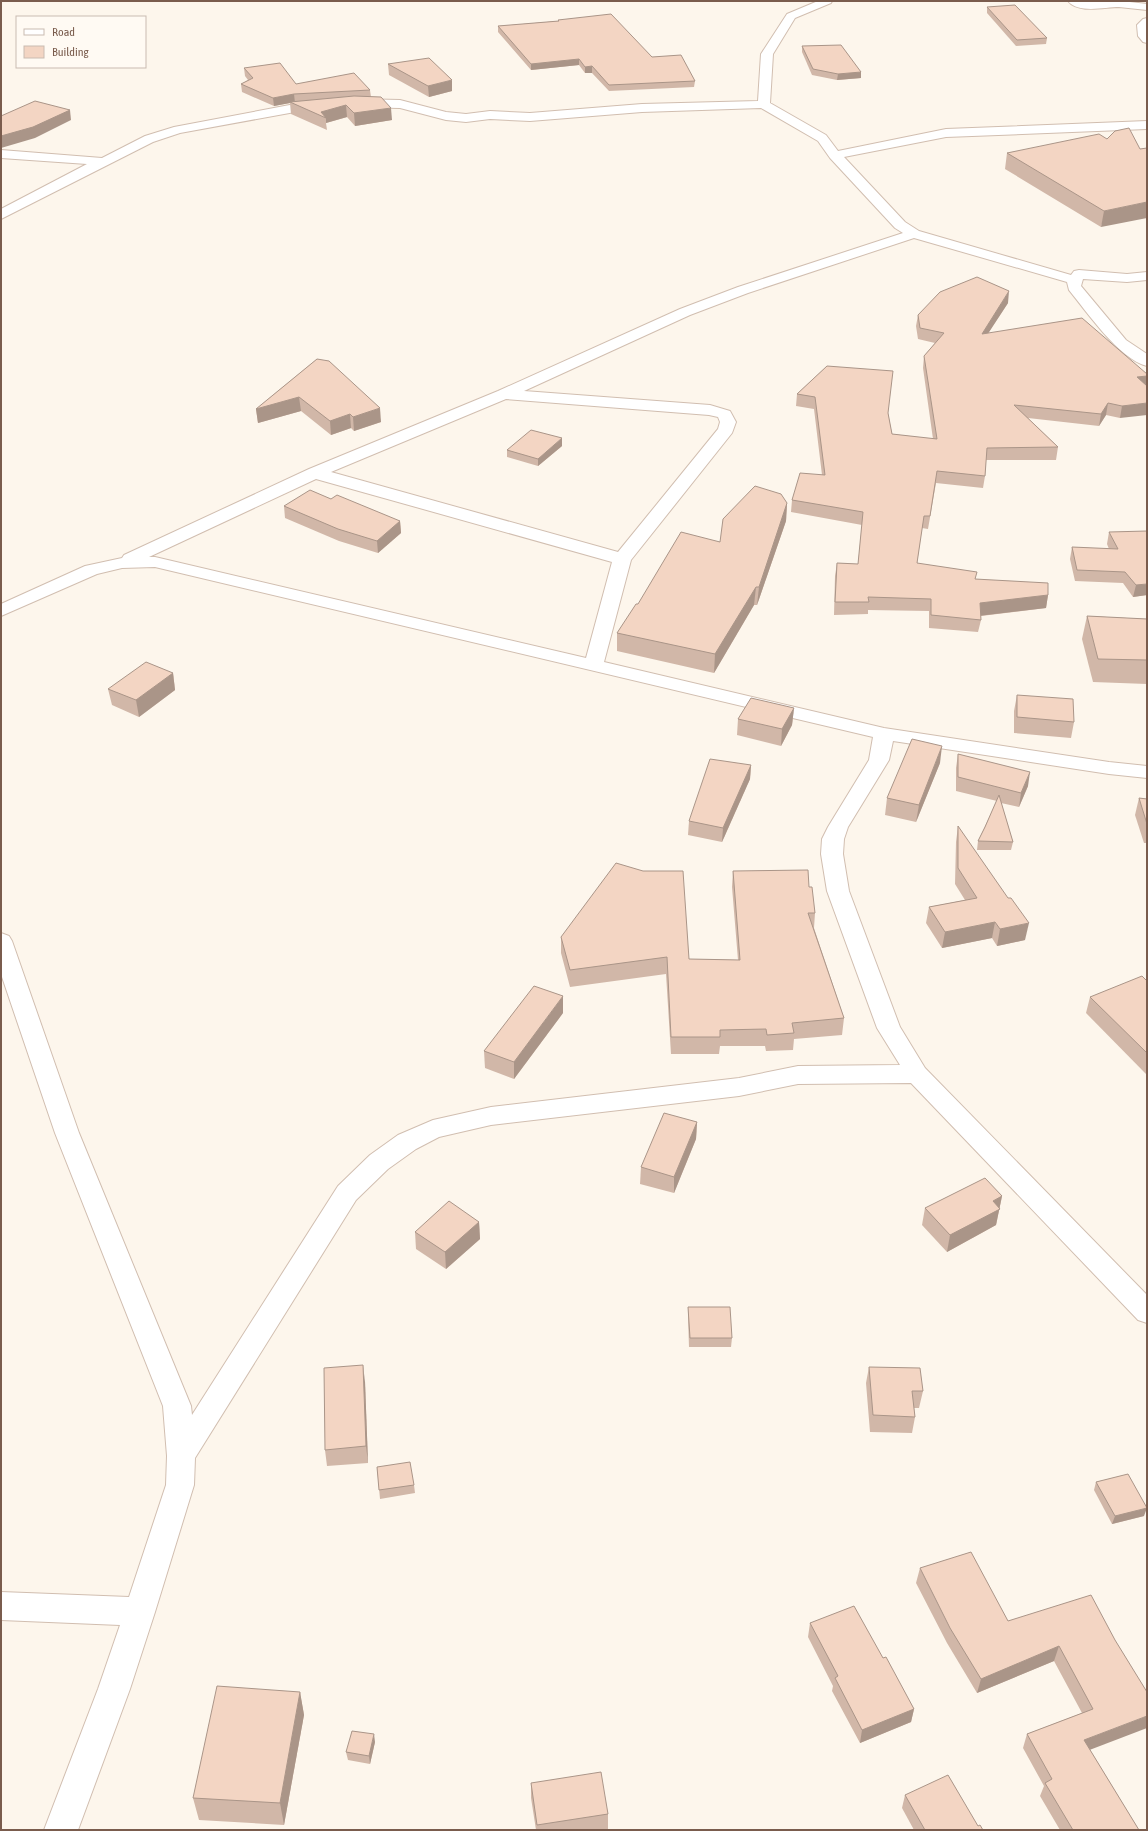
<svg xmlns="http://www.w3.org/2000/svg" width="1148" height="1831" font-family="'Asap Condensed',sans-serif">
	<rect width="100%" height="100%" fill="#fdf6ec"/>
	<g fill="none" stroke-linecap="round" stroke-linejoin="round">
		<g stroke="#d1beb0" stroke-width="2">
			<g id="minor">
				<path d="M818,1H832L831,3L795,18L773,54L770,103L826,135L838,151L946,129L1147,121V129L946,137L844,157L905,222L919,231L1071,275L1074,271L1079,270L1127,274L1147,272V280L1127,282L1083,279L1081,286L1126,340L1147,354V366C1119,359 1087,312 1069,290L1067,282L914,238L748,293L690,315L524,391L710,405L730,411L736,422L732,433L631,560L604,662L884,728L1109,762L1147,766V778L1109,774L893,741L889,760L848,827L844,839L843,854L849,891L900,1027L925,1068L1147,1295V1323L1138,1320L911,1083L798,1084L739,1096L491,1125L439,1137L416,1149L388,1169L356,1200L195,1458L194,1485L155,1612L130,1689L78,1830H44L98,1689L120,1625L1,1620V1592L129,1597L166,1485L167,1456L163,1406L55,1133L1,974V933L9,936L12,941L79,1133L191,1406L192,1415L338,1186L370,1155L398,1135L433,1120L491,1107L739,1078L798,1066L900,1065L877,1028L827,891L821,854L822,839L828,827L869,760L873,737L155,567L122,568L97,574L1,616V604L85,566L122,558L124,555L309,469L498,391L680,309L738,287L903,233L895,228L830,158L818,141L761,108L642,112L530,121L490,119L466,122L446,120L400,108L356,107L350,103L356,99L400,100L446,112L466,114L490,111L530,113L642,104L758,101L761,54L787,14ZM506,399L709,415L718,417L720,422L718,429L618,552L331,472ZM316,479L612,562L586,658L155,557H149Z"/>
				<path d="M1068,1H1121L1147,4V10C1138,9 1128,8 1119,7C1105,7 1078,14 1068,1Z"/>
				<path d="M1147,18V43L1143,42L1138,36L1137,25L1143,19Z"/>
				<path d="M320,102L324,103L326,106L324,109L295,112L180,133L153,142L1,219V209L87,164L1,158V150L102,158L145,136L174,127L295,104Z"/>
			</g>
		</g>
		<use href="#minor" fill="#fff" fill-rule="evenodd"/>
	</g>
	<g fill="#d1b7a8">
		<path d="M987,7L1047,38L1046,44L1016,46L987,13Z"/>
		<path d="M558,20L652,57L695,81L694,87L609,91L592,73H585L579,65L531,70L498,32V26L558,21Z"/>
		<path d="M802,46L861,72V78L837,80L812,75L802,52Z"/>
		<path d="M388,64L452,91L429,97L389,75Z"/>
		<path d="M244,68L296,84L370,90L371,97L392,120L355,126L347,117L326,123L327,130L291,114L290,103L274,106L242,92L241,84L248,80L245,76Z"/>
		<path d="M1129,128L1101,227L1005,169L1007,153L1107,139Z"/>
		<path d="M1008,303L988,333L1147,374V381L1146,386L1120,418L1106,415L1099,426L1028,418L1058,447L1056,460H986L985,476L983,488L936,483L928,529L922,528L917,563L976,579L1048,595L1046,608L981,616V620L978,632L929,628V611L868,610V614L834,615L835,576L837,563L858,564L862,525L791,512L792,500L822,475L814,409L796,406L797,394L827,366L888,413L892,434L933,439L923,368L924,356L935,343L918,339L916,326L918,315Z"/>
		<path d="M317,359L381,422L354,431L351,428L331,435L301,411L258,423L256,409Z"/>
		<path d="M562,446L538,466L507,457V450Z"/>
		<path d="M331,499L400,521L401,533L378,553L339,541L285,518L284,506Z"/>
		<path d="M787,503L786,521L757,605H754L714,673L617,651V633L638,604L720,542Z"/>
		<path d="M1109,532L1147,595L1133,597L1123,583L1075,581L1070,559L1072,547L1109,549L1107,544Z"/>
		<path d="M1087,616L1147,619V684L1093,682L1082,639Z"/>
		<path d="M173,673L175,690L139,717L112,705L108,689Z"/>
		<path d="M1017,695L1074,722L1071,738L1014,733V711Z"/>
		<path d="M794,708L792,725L781,746L737,735L738,719Z"/>
		<path d="M958,754L1028,786L1019,807L1001,803L1013,842L1011,850H977L978,841L997,801L956,791V768Z"/>
		<path d="M940,763L916,822L885,815L887,798Z"/>
		<path d="M751,765L750,779L722,842L688,835L689,821Z"/>
		<path d="M1139,798L1147,799V843H1144L1135,815Z"/>
		<path d="M958,826L1025,940L997,946L992,938L942,948L926,923L929,907L965,900L955,884L956,842Z"/>
		<path d="M733,871L809,887L815,913L814,928L844,1018L842,1035L794,1039L793,1050L766,1051L765,1046H720L719,1054H671L666,974L570,987L561,953V937L689,959L738,960L732,887Z"/>
		<path d="M1147,981V1073L1146,1074L1086,1013L1090,997Z"/>
		<path d="M563,1013L514,1079L485,1068L484,1051Z"/>
		<path d="M697,1122L696,1139L674,1193L640,1184L641,1167Z"/>
		<path d="M1002,1196L996,1225L947,1252L922,1225L925,1208Z"/>
		<path d="M479,1222L480,1239L446,1269L416,1249L415,1232Z"/>
		<path d="M688,1307L732,1338L731,1347H689L688,1316Z"/>
		<path d="M869,1367L923,1391L919,1408H914L915,1417L912,1433L870,1432L866,1383Z"/>
		<path d="M365,1382L368,1463L327,1466L325,1450Z"/>
		<path d="M377,1467L414,1485L415,1493L380,1499Z"/>
		<path d="M1096,1482L1144,1516L1112,1524L1094,1490Z"/>
		<path d="M920,1568L1008,1621L1115,1640L1090,1750L1139,1830H1060L1040,1796L1044,1786L1023,1748L1027,1734L1082,1713L1054,1661L977,1693L947,1643L916,1583Z"/>
		<path d="M810,1623L883,1658L914,1709L911,1722L860,1743L832,1691L833,1686L808,1637Z"/>
		<path d="M300,1692L304,1715L284,1825L199,1820L193,1798Z"/>
		<path d="M375,1742L370,1764L348,1760L346,1752Z"/>
		<path d="M531,1783L608,1814V1829L599,1830H536L531,1798Z"/>
		<path d="M905,1795L978,1826L983,1830H914L902,1808Z"/>
	</g>
	<g fill="#aa9588">
		<path d="M579,59V65L531,70V64Z"/>
		<path d="M592,66V73H585V67Z"/>
		<path d="M861,72V78L837,80L838,74Z"/>
		<path d="M452,80V91L429,97L428,86Z"/>
		<path d="M294,94L295,103L290,102V103L274,106L273,98Z"/>
		<path d="M346,105L347,117L326,123V118L321,112Z"/>
		<path d="M391,108L392,120L355,126L354,113Z"/>
		<path d="M70,110L71,120L35,138L1,148V136Z"/>
		<path d="M1147,202V218L1101,227L1104,211Z"/>
		<path d="M1009,291L1008,303L980,346L982,334Z"/>
		<path d="M1147,376V381L1146,387L1137,377Z"/>
		<path d="M299,397L301,411L258,423L256,409Z"/>
		<path d="M1108,403L1106,415L1099,426L1101,414Z"/>
		<path d="M1147,403V415L1120,418L1122,406Z"/>
		<path d="M380,408L381,422L354,431L353,417Z"/>
		<path d="M350,414L351,428L331,435L330,421Z"/>
		<path d="M562,438V446L538,466V459Z"/>
		<path d="M787,503L786,521L757,605L759,587Z"/>
		<path d="M400,521L401,533L378,553L377,541Z"/>
		<path d="M1147,584V595L1133,597L1136,585Z"/>
		<path d="M756,587L754,605L714,673L715,654Z"/>
		<path d="M1048,595L1046,608L978,616L980,603Z"/>
		<path d="M173,673L175,690L139,717L136,700Z"/>
		<path d="M794,708L792,725L781,746L782,729Z"/>
		<path d="M942,746L940,763L916,822L919,805Z"/>
		<path d="M751,765L750,779L722,842L723,828Z"/>
		<path d="M1030,772L1028,786L1019,807L1021,793Z"/>
		<path d="M995,922L992,938L942,948L945,932Z"/>
		<path d="M1029,923L1025,940L997,946L1000,929Z"/>
		<path d="M563,996V1013L514,1079V1062Z"/>
		<path d="M697,1122L696,1139L674,1193V1177Z"/>
		<path d="M1002,1196L996,1225L947,1252L950,1235L993,1201Z"/>
		<path d="M479,1222L480,1239L446,1269L445,1252Z"/>
		<path d="M363,1365L365,1382L368,1463L366,1446Z"/>
		<path d="M1147,1508L1144,1516L1112,1524L1115,1516Z"/>
		<path d="M1059,1646L1054,1661L977,1693L981,1679Z"/>
		<path d="M300,1692L304,1715L284,1825L280,1803Z"/>
		<path d="M914,1709L911,1722L860,1743L862,1730Z"/>
		<path d="M1147,1716V1728L1079,1754L1084,1740Z"/>
		<path d="M374,1734L375,1742L370,1764L369,1756Z"/>
	</g>
	<g fill="#f3d5c3" stroke="#aa9588">
		<path d="M1015,5L1047,38L1017,40L987,7Z"/>
		<path d="M611,14L652,57L681,55L695,81L609,85L592,66L585,67L579,59L531,64L498,26L559,21L558,20Z"/>
		<path d="M841,45L861,72L838,74L813,69L802,46Z"/>
		<path d="M429,58L452,80L428,86L388,64Z"/>
		<path d="M280,63L296,84L354,73L370,90L294,94L273,98L241,84L253,78L244,68Z"/>
		<path d="M354,96L381,97L391,108L354,113L346,105L321,112L326,118L290,102Z"/>
		<path d="M35,101L70,110L33,127L1,136V116Z"/>
		<path d="M1129,128L1140,149L1147,148V202L1104,211L1007,153L1099,134L1107,139L1115,131Z"/>
		<path d="M977,277L1009,291L982,334L1082,318L1147,374V376L1137,377L1147,386V403L1122,406L1108,403L1101,414L1014,405L1058,447L987,448L985,476L937,471L930,516H924L917,563L977,572L975,579L1048,583V595L980,603L981,620L931,615V599L868,597L869,602H835L837,563L858,564L863,512L792,500L800,473L825,475L815,397L797,394L827,366L893,371L888,413L892,434L937,439L924,356L944,333L920,328L918,315L940,292Z"/>
		<path d="M317,359L329,361L380,408L353,417L350,414L330,421L299,397L256,409Z"/>
		<path d="M531,430L562,438L538,459L507,450Z"/>
		<path d="M755,486L781,494L787,503L759,587H756L715,654L617,633L636,604H638L681,532L720,542L723,519Z"/>
		<path d="M310,490L331,499L337,495L400,521L377,541L338,529L284,506Z"/>
		<path d="M1147,531V584L1136,585L1125,572L1077,570L1072,547L1118,549L1109,532Z"/>
		<path d="M1087,616L1147,619V660L1098,659Z"/>
		<path d="M146,662L173,673L136,700L108,689Z"/>
		<path d="M1017,695L1073,699L1074,722L1017,717Z"/>
		<path d="M751,698L794,708L782,729L738,719Z"/>
		<path d="M912,739L942,746L919,805L887,798Z"/>
		<path d="M958,754L1030,772L1021,793L958,777Z"/>
		<path d="M710,759L751,765L723,828L689,821Z"/>
		<path d="M999,795L1013,842L978,841L985,827Z"/>
		<path d="M1139,798L1147,799V824Z"/>
		<path d="M958,826L1008,898H1011L1029,923L1000,929L995,922L945,932L929,907L977,898L958,868Z"/>
		<path d="M616,863L643,871H683L689,959L740,960L733,871L808,870L809,887H812L815,913H808L844,1018L792,1023L794,1033L767,1035L766,1029L720,1030V1037H671L667,957L570,970L561,937Z"/>
		<path d="M1142,976L1147,981V1053L1090,997Z"/>
		<path d="M534,986L563,996L514,1062L484,1051Z"/>
		<path d="M664,1113L697,1122L674,1177L641,1167Z"/>
		<path d="M985,1178L1002,1196L993,1201L1000,1209L950,1235L925,1208Z"/>
		<path d="M449,1201L479,1222L445,1252L415,1232Z"/>
		<path d="M688,1307H730L732,1338H690Z"/>
		<path d="M363,1365L366,1446L325,1450L324,1368Z"/>
		<path d="M869,1367L920,1368L923,1391H912L915,1417L873,1415Z"/>
		<path d="M410,1462L414,1485L379,1490L377,1467Z"/>
		<path d="M1128,1474L1147,1508L1115,1516L1096,1482Z"/>
		<path d="M971,1552L1008,1621L1091,1595L1115,1640L1147,1692V1716L1084,1740L1139,1830H1073L1045,1783L1052,1779L1027,1734L1093,1709L1059,1646L981,1679L950,1628L920,1568Z"/>
		<path d="M854,1606L883,1658L886,1657L914,1709L862,1730L835,1678L838,1676L810,1623Z"/>
		<path d="M217,1686L300,1692L280,1803L193,1798Z"/>
		<path d="M352,1731L374,1734L369,1756L346,1752Z"/>
		<path d="M601,1772L608,1814L537,1825L531,1783Z"/>
		<path d="M948,1775L978,1826L980,1825L983,1830H925L905,1795Z"/>
	</g>
	<rect width="1148" height="1831" fill="none" stroke="#7a5c4d" stroke-width="4"/>
	<rect x="16" y="16" width="130" height="52" fill="#fffaf3" stroke="#cabbb1"/>
	<rect x="24" y="29" width="20" height="6" fill="#ffffff" stroke="#cabbb1"/>
	<text x="52" y="36" font-size="12" fill="#7a5c4d">Road</text>
	<rect x="24" y="46" width="20" height="12" fill="#f3d5c3" stroke="#cabbb1"/>
	<text x="52" y="56" font-size="12" fill="#7a5c4d">Building</text>
</svg>
